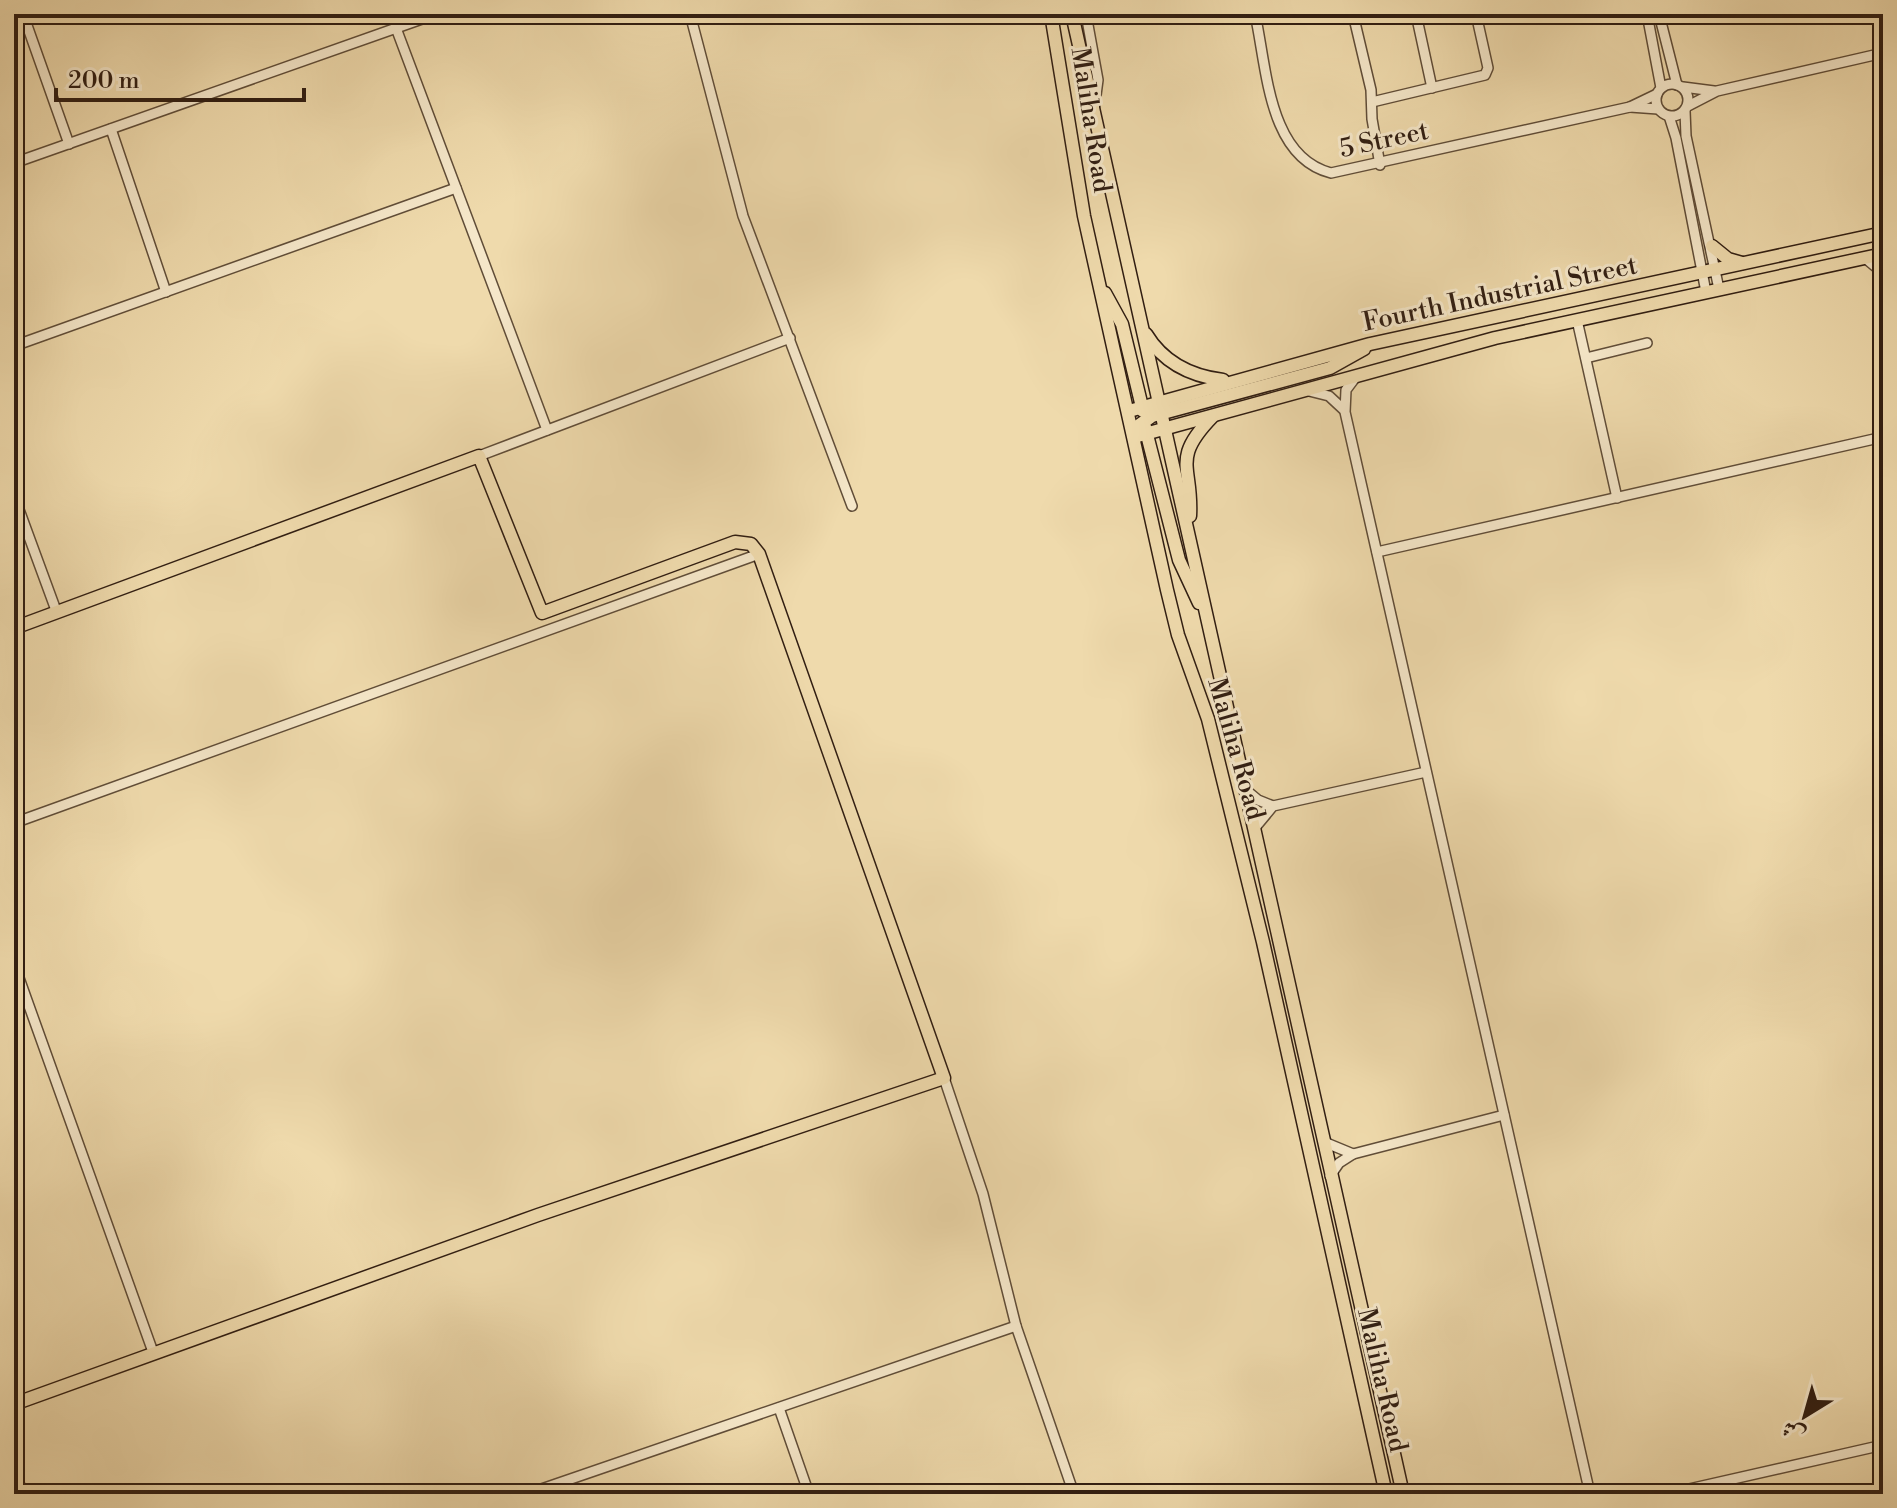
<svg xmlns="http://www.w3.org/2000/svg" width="1897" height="1508" font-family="'Libre Bodoni',Amiri,serif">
	<rect width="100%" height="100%" fill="#efdaac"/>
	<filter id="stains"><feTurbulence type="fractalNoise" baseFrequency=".0025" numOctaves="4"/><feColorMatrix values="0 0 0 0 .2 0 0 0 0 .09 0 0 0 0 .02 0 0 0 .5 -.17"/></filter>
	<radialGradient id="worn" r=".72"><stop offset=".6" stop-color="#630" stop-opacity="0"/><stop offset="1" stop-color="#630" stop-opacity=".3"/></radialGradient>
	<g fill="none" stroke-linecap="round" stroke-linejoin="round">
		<g stroke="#604d38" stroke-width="12">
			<g id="minor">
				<path d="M23,14L69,144"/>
				<path d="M690,14L743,216L852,506"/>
				<path d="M1086,14L1098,80L1094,110"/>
				<path d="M1255,14C1267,68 1268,157 1331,173L1630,107L1657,94"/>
				<path d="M1353,14L1371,90L1372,119L1380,165"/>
				<path d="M1416,14L1432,88"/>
				<path d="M1647,14L1661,88"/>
				<path d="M1659,14L1677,85"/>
				<path d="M396,28L547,430"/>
				<circle cx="1672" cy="100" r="16"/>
				<path d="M1683,87L1714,91"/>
				<path d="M1372,102L1485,75L1488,68L1476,14"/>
				<path d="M1688,106L1717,91L1883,53"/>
				<path d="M1630,107L1658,109"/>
				<path d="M1685,111L1686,136L1719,289"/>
				<path d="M1669,116L1676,138L1706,292"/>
				<path d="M111,129L166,292"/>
				<path d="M14,163L436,14"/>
				<path d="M1865,258L1883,273"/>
				<path d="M1577,320L1617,498"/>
				<path d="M14,346L456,188"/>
				<path d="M1586,358L1647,343"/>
				<path d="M1355,378L1346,390L1345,412L1590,1494"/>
				<path d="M1309,391L1329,396L1343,409"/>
				<path d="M479,456L790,338"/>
				<path d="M14,496L57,613"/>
				<path d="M1377,552L1883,437"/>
				<path d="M1246,790L1258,800L1273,806"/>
				<path d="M14,823L759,554"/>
				<path d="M1254,829L1273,806L1426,772"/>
				<path d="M14,964L153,1352"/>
				<path d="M944,1078L983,1194L1016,1326L1074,1494"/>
				<path d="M1324,1142L1353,1154"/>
				<path d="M1330,1176L1339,1163L1353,1154L1504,1115"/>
				<path d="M779,1408L809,1494"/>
				<path d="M14,1469L23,1494"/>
				<path d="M527,1494L1016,1326"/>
				<path d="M1667,1494L1883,1445"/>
			</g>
		</g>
		<g stroke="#311e12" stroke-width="15">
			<g id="major">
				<path d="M1051,14L1084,216L1167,590L1178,635L1208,719L1263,942L1386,1494"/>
				<path d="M1072,14L1403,1494"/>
				<path d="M1712,246L1728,259L1742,263"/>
				<path d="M1105,293L1122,324L1143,411"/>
				<path d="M1146,334C1163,362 1190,376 1223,380"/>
				<path d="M1129,411L1370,344L1883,233"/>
				<path d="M1145,427L1179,560L1199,603"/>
				<path d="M1134,437L1495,338L1883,254"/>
				<path d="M1134,437L1138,426L1152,416L1330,368L1364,349"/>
				<path d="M1190,516C1193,466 1170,460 1213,416"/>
				<path d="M14,628L479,456L542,613L735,542L751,544L759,554L944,1078L538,1215L14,1404"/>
			</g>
		</g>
		<use href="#minor" stroke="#f5e7c9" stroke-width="9"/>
		<use href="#major" stroke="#efdaac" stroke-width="12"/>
	</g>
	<g text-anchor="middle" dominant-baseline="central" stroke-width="6" stroke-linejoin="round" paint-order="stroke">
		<g font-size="26" fill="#311e12" stroke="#f5e7c9">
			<text transform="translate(1091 120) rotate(81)">Maliha Road</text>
			<text transform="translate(1384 140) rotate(-12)">5 Street</text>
			<text transform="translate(1500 294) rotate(-12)">Fourth Industrial Street</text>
			<text transform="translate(1236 749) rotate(74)">Maliha Road</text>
			<text transform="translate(1382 1380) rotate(77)">Maliha Road</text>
		</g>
	</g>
	<rect width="1897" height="1508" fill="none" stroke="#efdaac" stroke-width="48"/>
	<rect x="16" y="16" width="1865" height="1476" fill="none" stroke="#311e12" stroke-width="4"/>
	<rect x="24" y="24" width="1849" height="1460" fill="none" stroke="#311e12" stroke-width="2"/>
	<g transform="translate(1805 1416) rotate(217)" stroke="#f5e7c9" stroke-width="6" paint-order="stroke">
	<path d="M0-6L14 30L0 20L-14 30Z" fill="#311e12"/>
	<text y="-12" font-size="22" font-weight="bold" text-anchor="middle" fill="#311e12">ش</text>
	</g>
	<path d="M56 88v12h248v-12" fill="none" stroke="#311e12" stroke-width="4"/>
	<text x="68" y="88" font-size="24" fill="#311e12" stroke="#f5e7c9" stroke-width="6" paint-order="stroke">200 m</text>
	<rect width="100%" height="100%" filter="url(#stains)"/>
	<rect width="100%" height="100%" fill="url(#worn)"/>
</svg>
